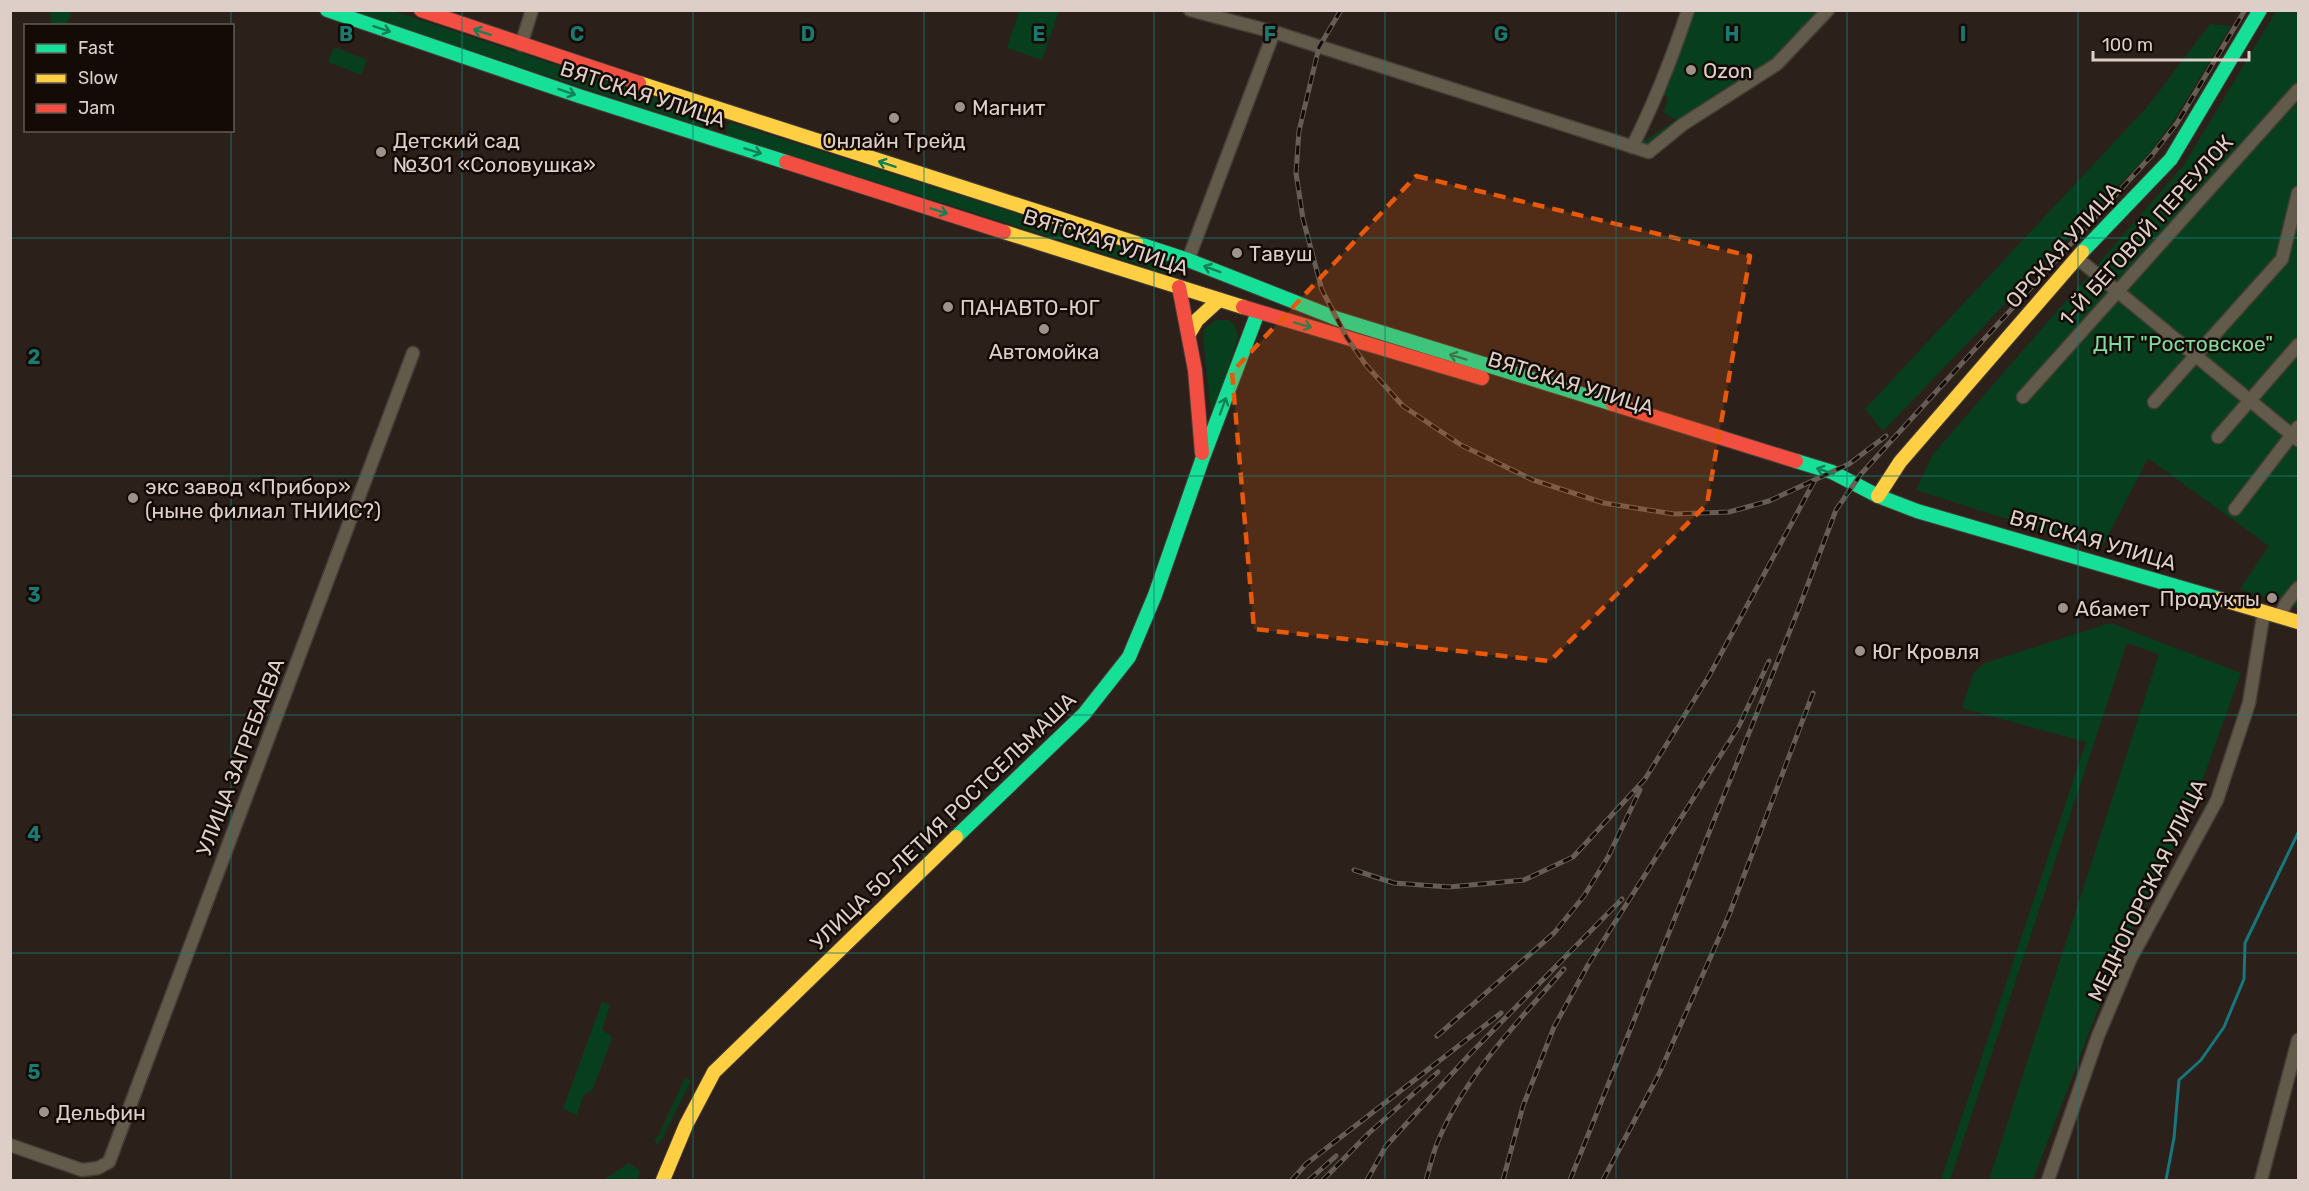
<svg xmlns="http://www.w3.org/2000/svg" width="2309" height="1191" font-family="Rubik,sans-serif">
	<rect width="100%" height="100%" fill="#2c211a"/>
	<g fill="#073f1e">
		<path d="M50,11H72L66,25H51Z"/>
		<path d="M349,11H393L716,118L712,130Z"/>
		<path d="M1019,11H1059L1042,60L1007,48Z"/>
		<path d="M1688,11H1833L1806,39L1648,149L1638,145L1676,120L1664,113L1668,97L1660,95Z"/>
		<path d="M2276,11H2298V608L2240,589L2269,546L2148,458L2101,549L1916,490L1933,454L2184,165Z"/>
		<path d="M2210,24L2231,26L2174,120L2149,154L1883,431L1865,409L2148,106Z"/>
		<path d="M334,47L367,60L361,75L328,62Z"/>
		<path d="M729,122L1178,265L1175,276L725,135Z"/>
		<path d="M1216,320H1229L1235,326L1238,338L1214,410H1211L1203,337L1205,328Z"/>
		<path d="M2110,623L2241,673L2189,817L2114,967L2033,1180H1989L2159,654L2127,643L1950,1180H1941L2086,742L1962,708L1974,672L1985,663Z"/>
		<path d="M602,1002L610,1005L602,1030L610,1035L612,1038L593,1089L583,1096L577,1115L563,1109Z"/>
		<path d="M685,1078L691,1080L663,1137L657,1144L654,1141L659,1135Z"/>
		<path d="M629,1163L640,1171L637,1180H603Z"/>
	</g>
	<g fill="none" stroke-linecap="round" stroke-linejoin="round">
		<path stroke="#16777e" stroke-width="3" d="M2166,1180L2174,1138L2179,1080L2201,1060L2224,1027L2244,979L2245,943L2298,833"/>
		<g stroke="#473e37" stroke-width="15">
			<g id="street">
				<path d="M1190,10L1274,32L1649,152L1682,125L1777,64L1828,10"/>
				<path d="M521,45L532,10"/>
				<path d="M1632,147C1655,102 1672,58 1688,10"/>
				<path d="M2077,258L2298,440"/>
				<path d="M1188,260L1274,32"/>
				<path d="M2023,397L2298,90"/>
				<path d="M2154,402L2282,259L2298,193"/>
				<path d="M2218,437L2298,345"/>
				<path d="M2235,509L2298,427"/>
				<path d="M2280,616L2286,603L2298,588"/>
				<path d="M10,1145L82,1170L98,1168L109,1162L413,353"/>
				<path d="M2048,1180L2098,1036L2130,960L2217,800L2249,703L2264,611"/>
				<path d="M2261,1180L2298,1040"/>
			</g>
		</g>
		<g stroke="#473e37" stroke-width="16">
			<g id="fast">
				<path d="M327,10L579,96L786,162"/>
				<path d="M1136,243L1188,260L1338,319L1613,404"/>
				<path d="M2082,252L2171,159L2260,10"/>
				<path d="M1796,461L1832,472L1878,496L1917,511L2220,599"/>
				<path d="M956,837L1084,714L1129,657L1155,595L1202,460L1258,312"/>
			</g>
		</g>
		<g stroke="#473e37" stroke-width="16">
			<g id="slow">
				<path d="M639,83L1136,243"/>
				<path d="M1004,232L1243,307"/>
				<path d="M1190,332L1197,320L1219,300"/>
				<path d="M1878,496L1900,462L2082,252"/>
				<path d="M2220,599L2298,622"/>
				<path d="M663,1180L686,1125L714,1072L956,837"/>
			</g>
		</g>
		<g stroke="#473e37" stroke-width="16">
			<g id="jam">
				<path d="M421,10L639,83"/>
				<path d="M786,162L1004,232"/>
				<path d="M1179,287L1195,370L1202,453"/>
				<path d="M1243,307L1482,378"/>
				<path d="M1613,404L1796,461"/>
			</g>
		</g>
		<use href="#street" stroke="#625a4b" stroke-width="12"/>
		<use href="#fast" stroke="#16e098" stroke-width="14"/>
		<use href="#slow" stroke="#ffcf43" stroke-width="14"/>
		<use href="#jam" stroke="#f24e42" stroke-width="14"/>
		<g stroke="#665d54" stroke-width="5">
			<g id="rail">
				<path d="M1341,10L1319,47L1299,131L1296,173L1303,219L1322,290L1347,338L1366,365L1403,406L1461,445L1533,480L1604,503L1674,514L1729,512L1769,501L1849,464L1886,436"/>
				<path d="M1354,870L1394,883L1449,887L1524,880L1573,857L1645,779L1709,676L1815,480"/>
				<path d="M1437,1036L1554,933L1584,896L1608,857L1640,790"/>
				<path d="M1292,1180L1306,1164L1501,1013"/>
				<path d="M1309,1180L1336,1156"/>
				<path d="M1323,1180L1369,1133L1438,1072"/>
				<path d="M1367,1180L1386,1146L1470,1054L1622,899"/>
				<path d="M1426,1180C1430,1167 1433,1153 1438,1141C1466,1074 1518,1022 1564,969"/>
				<path d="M1503,1180L1523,1106L1554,1027L1588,965L1739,726L1769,661"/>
				<path d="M1570,1180L1799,608L1836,510L1861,474L2152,155L2177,123L2245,10"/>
				<path d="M1603,1180L1659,1074L1729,915L1813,693"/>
			</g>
		</g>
		<use href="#rail" stroke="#140b06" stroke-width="3" stroke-dasharray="9" stroke-linecap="butt"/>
	</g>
	<defs><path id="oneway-shaft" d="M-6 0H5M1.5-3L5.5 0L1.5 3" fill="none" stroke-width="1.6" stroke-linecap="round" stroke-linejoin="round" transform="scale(1.5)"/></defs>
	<g stroke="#158056">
		<use href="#oneway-shaft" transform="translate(382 29) rotate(19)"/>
		<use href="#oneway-shaft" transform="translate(482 32) rotate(-161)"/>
		<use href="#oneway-shaft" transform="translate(567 92) rotate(19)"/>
		<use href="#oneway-shaft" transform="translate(753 151) rotate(17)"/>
		<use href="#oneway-shaft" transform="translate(887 164) rotate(-162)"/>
		<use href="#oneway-shaft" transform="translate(939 211) rotate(18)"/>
		<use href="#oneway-shaft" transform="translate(1212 269) rotate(-159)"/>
		<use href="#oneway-shaft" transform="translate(1303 325) rotate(16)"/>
		<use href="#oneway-shaft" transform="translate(1458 357) rotate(-163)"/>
		<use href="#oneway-shaft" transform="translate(1223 406) rotate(-70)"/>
		<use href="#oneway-shaft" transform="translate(1825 471) rotate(-161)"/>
	</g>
	<path fill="#e8590c" fill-opacity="0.2" stroke="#e8590c" stroke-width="4.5" stroke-dasharray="12 8" stroke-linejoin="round" d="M1416,176L1750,256L1707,504L1550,661L1254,629L1232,372Z"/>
	<path fill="none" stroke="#197a72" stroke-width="1.5" stroke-opacity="0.55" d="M231,10V26M462,10V1180M693,10V1180M924,10V1180M1154,10V1180M1385,10V1180M1616,10V1180M1847,10V1180M2078,10V1180M231,130V1180M10,238H2298M10,476H2298M10,715H2298M10,953H2298"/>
	<g fill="#9f928a" stroke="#140b06" stroke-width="2">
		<circle cx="1691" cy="70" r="6"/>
		<circle cx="960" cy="107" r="6"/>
		<circle cx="894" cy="118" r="6"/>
		<circle cx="381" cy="152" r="6"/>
		<circle cx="1237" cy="253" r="6"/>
		<circle cx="948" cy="307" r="6"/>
		<circle cx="1044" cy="329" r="6"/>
		<circle cx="133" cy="498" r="6"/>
		<circle cx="2272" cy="598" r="6"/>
		<circle cx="2063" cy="608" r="6"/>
		<circle cx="1860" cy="651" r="6"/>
		<circle cx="44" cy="1112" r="6"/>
	</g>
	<g text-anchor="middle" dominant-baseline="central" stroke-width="5" stroke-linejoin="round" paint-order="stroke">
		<g font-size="21" fill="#ddcfc7" stroke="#140b06" text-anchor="start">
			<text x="1703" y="70">Ozon</text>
			<text x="972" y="107">Магнит</text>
			<text x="393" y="140">Детский сад<tspan x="393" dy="24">№301 «Соловушка»</tspan></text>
			<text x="894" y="140" text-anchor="middle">Онлайн Трейд</text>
			<text x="1249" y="253">Тавуш</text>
			<text x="960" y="307">ПАНАВТО-ЮГ</text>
			<text x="1044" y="351" text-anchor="middle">Автомойка</text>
			<text x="145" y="486">экс завод «Прибор»<tspan x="145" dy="24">(ныне филиал ТНИИС?)</tspan></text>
			<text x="2260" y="598" text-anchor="end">Продукты</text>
			<text x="2075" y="608">Абамет</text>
			<text x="1872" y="651">Юг Кровля</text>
			<text x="56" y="1112">Дельфин</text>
		</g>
		<g font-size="21" fill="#ddcfc7" stroke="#140b06">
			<text transform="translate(643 94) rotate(18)">ВЯТСКАЯ УЛИЦА</text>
			<text transform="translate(2146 230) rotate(-48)">1-Й БЕГОВОЙ ПЕРЕУЛОК</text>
			<text transform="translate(1106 242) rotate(18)">ВЯТСКАЯ УЛИЦА</text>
			<text transform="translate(2063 245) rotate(-48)">ОРСКАЯ УЛИЦА</text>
			<text transform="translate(1571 383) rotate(17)">ВЯТСКАЯ УЛИЦА</text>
			<text transform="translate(2093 540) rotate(16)">ВЯТСКАЯ УЛИЦА</text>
			<text transform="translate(240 757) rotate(-69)">УЛИЦА ЗАГРЕБАЕВА</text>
			<text transform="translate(943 821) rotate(-44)">УЛИЦА 50-ЛЕТИЯ РОСТСЕЛЬМАША</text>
			<text transform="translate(2147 890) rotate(-64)">МЕДНОГОРСКАЯ УЛИЦА</text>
		</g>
		<g font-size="21" fill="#83d89c" stroke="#140b06">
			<text x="2183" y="343">ДНТ "Ростовское"</text>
		</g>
	</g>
	<g font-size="20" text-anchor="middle" font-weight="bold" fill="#197a72" stroke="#140b06" stroke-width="5" stroke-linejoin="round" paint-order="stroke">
		<text x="346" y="41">B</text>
		<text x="577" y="41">C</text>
		<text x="808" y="41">D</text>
		<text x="1039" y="41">E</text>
		<text x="1270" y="41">F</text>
		<text x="1501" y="41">G</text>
		<text x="1732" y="41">H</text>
		<text x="1963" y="41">I</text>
		<text x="34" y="364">2</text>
		<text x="34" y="602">3</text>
		<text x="34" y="841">4</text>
		<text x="34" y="1079">5</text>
	</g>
	<rect width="2309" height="1191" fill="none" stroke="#ddcfc7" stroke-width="24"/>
	<rect x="24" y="24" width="210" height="108" fill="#140b06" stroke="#645953" stroke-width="1.5"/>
	<rect x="36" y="44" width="30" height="9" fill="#16e098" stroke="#645953" stroke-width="1.5"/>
	<text x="78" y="54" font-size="18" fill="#ddcfc7">Fast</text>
	<rect x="36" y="74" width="30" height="9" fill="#ffcf43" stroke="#645953" stroke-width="1.5"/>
	<text x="78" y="84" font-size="18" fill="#ddcfc7">Slow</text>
	<rect x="36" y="104" width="30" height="9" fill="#f24e42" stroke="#645953" stroke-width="1.5"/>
	<text x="78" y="114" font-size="18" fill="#ddcfc7">Jam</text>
	<path d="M2093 51v9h156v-9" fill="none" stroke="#ddcfc7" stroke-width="3"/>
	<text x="2102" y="51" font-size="18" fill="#ddcfc7" stroke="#140b06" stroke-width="4.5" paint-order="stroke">100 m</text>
</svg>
